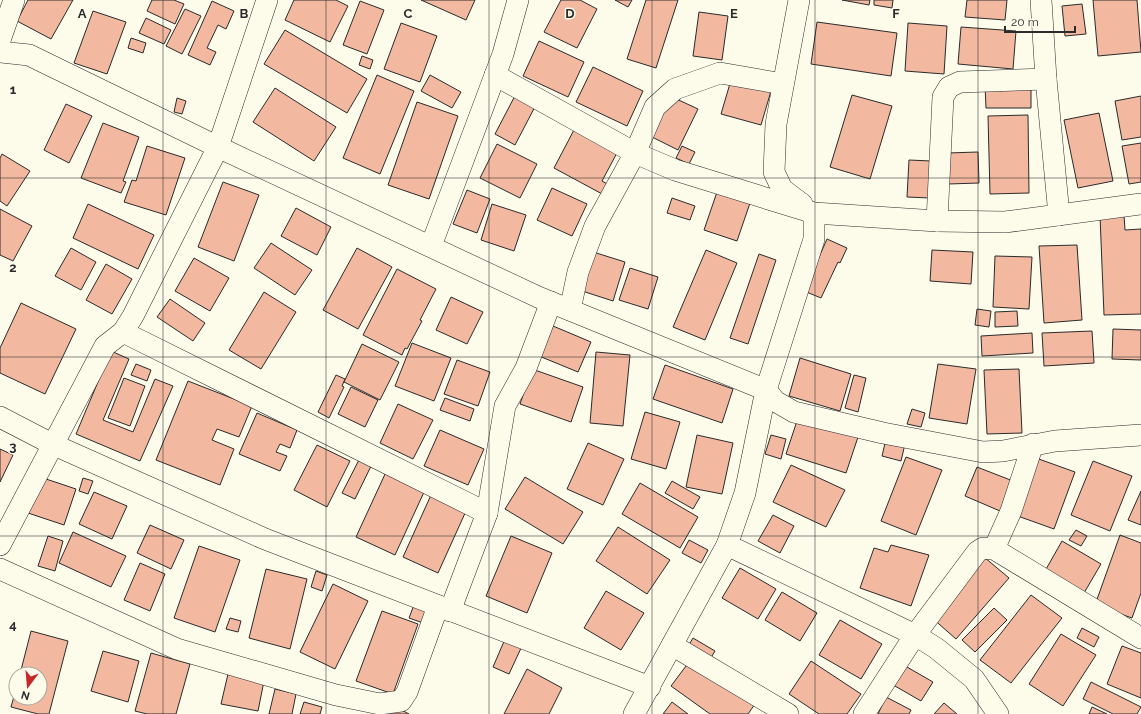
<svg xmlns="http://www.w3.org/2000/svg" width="1141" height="714" font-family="Raleway,sans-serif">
	<rect width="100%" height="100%" fill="#fdfbea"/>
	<g fill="#f2b8a0" stroke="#2b2b2b">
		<path d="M28,0H73L51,39L17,21Z"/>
		<path d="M152,0H174L184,4L175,24L147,11Z"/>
		<path d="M294,0H336L348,6L330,42L285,20Z"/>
		<path d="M421,0H475L466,20Z"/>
		<path d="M561,0H580L597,9L577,48L544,32Z"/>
		<path d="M615,0H632L628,7Z"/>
		<path d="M646,0H678L656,68L627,59Z"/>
		<path d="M842,0H870L869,5Z"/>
		<path d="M874,0H893L892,8L874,5Z"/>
		<path d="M967,0H1007L1005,20L965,17Z"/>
		<path d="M1093,0H1137L1141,52L1098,56Z"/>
		<path d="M212,1L234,11L226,29L218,25L207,48L216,52L210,65L188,55Z"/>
		<path d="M360,1L384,10L367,54L343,45Z"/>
		<path d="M1082,4L1086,34L1065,36L1062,6Z"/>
		<path d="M185,9L201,16L182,54L166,46Z"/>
		<path d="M93,11L126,22L107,74L74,63Z"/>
		<path d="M699,12L728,16L722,60L693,56Z"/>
		<path d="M146,18L171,30L164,44L139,33Z"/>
		<path d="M817,22L897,33L891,76L811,64Z"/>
		<path d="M401,23L437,36L420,82L384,69Z"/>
		<path d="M908,23L947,26L944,74L905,71Z"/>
		<path d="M961,27L1016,31L1013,69L958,64Z"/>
		<path d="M285,30L367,79L347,113L264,64Z"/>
		<path d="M131,38L146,43L143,53L128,48Z"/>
		<path d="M539,41L584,62L568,97L523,76Z"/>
		<path d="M362,56L373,60L370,69L359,65Z"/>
		<path d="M593,67L643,91L627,126L576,102Z"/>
		<path d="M377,75L414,91L380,174L343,158Z"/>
		<path d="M430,75L461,92L452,108L421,91Z"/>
		<path d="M731,80L771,91L761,125L721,114Z"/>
		<path d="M1031,84V108H986L985,85Z"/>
		<path d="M275,88L336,127L314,161L253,122Z"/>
		<path d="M518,90L538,101L515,145L495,134Z"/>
		<path d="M852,95L892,106L870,179L830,167Z"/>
		<path d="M670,96L698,109L678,150L650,136Z"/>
		<path d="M1141,96V137L1122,140L1115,101Z"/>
		<path d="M177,98L186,101L182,114L174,112Z"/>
		<path d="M417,102L458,116L429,199L388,185Z"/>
		<path d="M66,104L92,116L69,163L44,150Z"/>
		<path d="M1099,113L1113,181L1078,188L1064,120Z"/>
		<path d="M1028,115L1029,193L990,194L988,116Z"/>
		<path d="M103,123L139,137L123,181L126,182L121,193L81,178Z"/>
		<path d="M575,128L618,151L602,181L609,185L604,195L554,168Z"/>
		<path d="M1141,143V182L1129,184L1122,146Z"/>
		<path d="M497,144L537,164L520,198L480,178Z"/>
		<path d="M147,146L185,158L166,215L124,202L132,180L136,181Z"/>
		<path d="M682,146L695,152L689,164L676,158Z"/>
		<path d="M978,152L979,183L948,184L947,153Z"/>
		<path d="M2,154L30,171L7,206L0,201V158Z"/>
		<path d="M909,160L931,161L930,198L907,197Z"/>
		<path d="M223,182L259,195L234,261L198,247Z"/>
		<path d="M552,188L587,204L572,236L537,220Z"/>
		<path d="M467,190L490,199L477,233L453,224Z"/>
		<path d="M717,192L750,203L737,241L704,230Z"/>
		<path d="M672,198L695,206L690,220L667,213Z"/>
		<path d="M88,204L154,235L138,269L73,238Z"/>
		<path d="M492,204L526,215L514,251L481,240Z"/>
		<path d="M296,208L331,227L317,255L281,236Z"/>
		<path d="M0,209L32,226L13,261L0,255Z"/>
		<path d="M1124,215L1125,230L1141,229V314L1104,315L1100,216Z"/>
		<path d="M827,239L847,248L840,263L838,262L821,298L804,291Z"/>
		<path d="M271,243L312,270L295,295L254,268Z"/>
		<path d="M1077,245L1082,320L1044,323L1039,246Z"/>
		<path d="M71,248L96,262L81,290L55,276Z"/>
		<path d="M357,248L392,267L358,329L323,310Z"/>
		<path d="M706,250L737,263L705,340L673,327Z"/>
		<path d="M932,250L973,252L971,284L930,281Z"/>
		<path d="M590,251L625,262L613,301L579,290Z"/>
		<path d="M759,254L776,260L748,344L730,338Z"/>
		<path d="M995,256L1032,257L1029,309L993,307Z"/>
		<path d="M194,258L229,278L210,311L175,291Z"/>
		<path d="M106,264L132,279L112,314L86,300Z"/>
		<path d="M630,268L658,277L648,309L619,300Z"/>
		<path d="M397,269L436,289L420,320L422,321L407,349L405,348L402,355L363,335Z"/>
		<path d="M264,292L296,312L261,369L229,350Z"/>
		<path d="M451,297L483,312L467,344L436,330Z"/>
		<path d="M170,299L205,323L193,341L157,317Z"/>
		<path d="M21,303L76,329L45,394L0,373V348Z"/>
		<path d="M977,309L991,311L989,327L975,325Z"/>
		<path d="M1017,311L1018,326L995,327V312Z"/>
		<path d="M553,326L591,342L578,372L539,356Z"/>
		<path d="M1113,329L1141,330V360L1112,359Z"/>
		<path d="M1092,331L1094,363L1044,366L1042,333Z"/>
		<path d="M1032,333L1033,353L982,356L981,336Z"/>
		<path d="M412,343L451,358L434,401L395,386Z"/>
		<path d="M362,344L399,362L380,400L344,382Z"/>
		<path d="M111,351L129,359L103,420L133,432L155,379L173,386L140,461L76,434Z"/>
		<path d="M596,352L630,355L623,426L590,423Z"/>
		<path d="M800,358L851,374L840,411L789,396Z"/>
		<path d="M457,360L490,372L478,406L444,394Z"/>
		<path d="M136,364L151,370L147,381L131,375Z"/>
		<path d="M938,364L976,369L967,424L929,418Z"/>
		<path d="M665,365L733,389L722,423L653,399Z"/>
		<path d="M532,369L583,387L571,422L520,404Z"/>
		<path d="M1019,369L1022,433L987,434L984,370Z"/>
		<path d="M336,375L345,379L342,386L344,387L329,418L318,412Z"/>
		<path d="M854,375L866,378L858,412L845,408Z"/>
		<path d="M124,378L145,386L130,426L108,418Z"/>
		<path d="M188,381L252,406L239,437L217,429L212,440L234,449L220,485L156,460Z"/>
		<path d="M351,387L378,400L365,427L338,414Z"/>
		<path d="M445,398L474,409L470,421L440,410Z"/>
		<path d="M398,404L433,420L413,459L380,443Z"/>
		<path d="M912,409L925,413L921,427L907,424Z"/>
		<path d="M645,412L680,422L666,469L631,459Z"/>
		<path d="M257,413L297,430L290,448L280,444L276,452L287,456L280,471L239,454Z"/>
		<path d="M798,418L858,437L846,473L786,454Z"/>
		<path d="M440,430L484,449L468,485L424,466Z"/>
		<path d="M697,435L733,443L722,494L686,487Z"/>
		<path d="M771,435L786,439L781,459L765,454Z"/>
		<path d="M886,439L905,444L901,461L882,456Z"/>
		<path d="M588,443L624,459L603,505L567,489Z"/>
		<path d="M317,445L350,461L327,507L294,490Z"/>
		<path d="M0,449L13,455L0,482Z"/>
		<path d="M362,454L374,460L355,499L342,493Z"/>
		<path d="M906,457L942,470L916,535L881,521Z"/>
		<path d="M1036,458L1075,472L1054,529L1012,514Z"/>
		<path d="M1093,461L1132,476L1110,531L1071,515Z"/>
		<path d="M791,465L845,490L826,527L773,502Z"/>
		<path d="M977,467L1013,481L1000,511L965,496Z"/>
		<path d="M386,472L425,490L395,555L356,537Z"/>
		<path d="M40,477L76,489L64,525L28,513Z"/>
		<path d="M525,477L583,512L563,544L505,509Z"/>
		<path d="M83,478L93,481L88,494L79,491Z"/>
		<path d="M672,481L700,497L693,509L665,493Z"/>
		<path d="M640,483L698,517L680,548L622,514Z"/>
		<path d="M1141,491V525L1128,520Z"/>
		<path d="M94,492L127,506L112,539L79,524Z"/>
		<path d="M431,495L466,511L438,573L403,557Z"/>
		<path d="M773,515L794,526L780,553L758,541Z"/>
		<path d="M150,525L184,540L171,569L137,553Z"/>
		<path d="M618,527L670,560L647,594L596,561Z"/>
		<path d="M1076,530L1087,536L1081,546L1069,540Z"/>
		<path d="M73,532L126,556L111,587L59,563Z"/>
		<path d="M1120,535L1141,543V593L1132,618L1095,605Z"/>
		<path d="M48,536L63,541L55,571L38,566Z"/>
		<path d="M511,536L552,553L527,613L486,596Z"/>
		<path d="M689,540L708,550L701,563L682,553Z"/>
		<path d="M1062,541L1101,564L1084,593L1045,571Z"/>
		<path d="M891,545L929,555L911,606L860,588L874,548L888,552Z"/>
		<path d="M199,546L240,560L215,632L174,618Z"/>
		<path d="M984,557L1009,578L956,639L931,617Z"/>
		<path d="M140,563L165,574L150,611L124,600Z"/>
		<path d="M740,568L776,589L758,619L722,598Z"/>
		<path d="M266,569L307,579L290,649L249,638Z"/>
		<path d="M316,571L327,575L322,591L311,587Z"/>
		<path d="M333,584L368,601L335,669L300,652Z"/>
		<path d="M606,591L644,613L621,650L584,628Z"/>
		<path d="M782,592L817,613L800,641L765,620Z"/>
		<path d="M1031,595L1062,618L1011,683L980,660Z"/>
		<path d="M414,605L431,612L426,624L409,618Z"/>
		<path d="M994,608L1007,620L975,652L962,640Z"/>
		<path d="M382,611L418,624L393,694L356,681Z"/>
		<path d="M230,618L241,621L238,632L226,629Z"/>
		<path d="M840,620L882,644L861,679L819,655Z"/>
		<path d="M1082,628L1099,637L1094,647L1077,638Z"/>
		<path d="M31,631L68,641L49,714H38L11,707L16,689V698H40V674H20Z"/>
		<path d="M1061,634L1096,655L1063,706L1029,684Z"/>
		<path d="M693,638L715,651L709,661L687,648Z"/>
		<path d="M505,639L522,646L509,674L493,667Z"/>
		<path d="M1122,646L1141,653V698L1107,684Z"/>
		<path d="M103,651L139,661L128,702L91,691Z"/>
		<path d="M151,653L190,664L176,714H147L135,711Z"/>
		<path d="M692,658L755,704L748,714H710L671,686Z"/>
		<path d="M811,661L861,694L847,714H819L789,694Z"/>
		<path d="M900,663L933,682L921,701L888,682Z"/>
		<path d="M527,669L562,688L549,714H504Z"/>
		<path d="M228,674L264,681L258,711L221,704Z"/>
		<path d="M1091,682L1141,707L1137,714H1113L1083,699Z"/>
		<path d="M275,689L296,694L292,714H269Z"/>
		<path d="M886,697L911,710L909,714H878Z"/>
		<path d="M304,702L322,707L320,714H300Z"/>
		<path d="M672,702L688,714H663Z"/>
		<path d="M944,703L957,714H934Z"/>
		<path d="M394,706L409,714H390Z"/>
		<path d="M1092,707L1107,714H1089Z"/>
	</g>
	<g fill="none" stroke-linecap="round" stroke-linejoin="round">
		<g stroke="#2b2b2b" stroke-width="22">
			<g id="street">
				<path d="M799,0L776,124L774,172L782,189L802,204"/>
				<path d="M1041,0L1046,79L1059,215"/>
				<path d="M0,40L14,0"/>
				<path d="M0,52L29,55L218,147L538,297L766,390L775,401L794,412L883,433L983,452L1003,451L1055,441L1141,435"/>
				<path d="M495,75L635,153L675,170L814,213L937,221L1005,222L1141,204"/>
				<path d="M937,221L943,97L949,87L960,82L1046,79"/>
				<path d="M431,246L503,54L518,0"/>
				<path d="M570,310L578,272L595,226L635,153L655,107L675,89L720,73L783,84"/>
				<path d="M123,332L487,513"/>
				<path d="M0,417L52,444L265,539L650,687"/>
				<path d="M0,545L105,346L123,332L133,316L218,147L267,0"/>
				<path d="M727,545L915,635L936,648L974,679L998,714"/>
				<path d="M994,549L1011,511L1033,444"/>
				<path d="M0,569L177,649L336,695L380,704L401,701L407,692L438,606"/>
				<path d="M450,611L487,513L505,406L526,368L551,302"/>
				<path d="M672,645L788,714"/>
				<path d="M634,714L727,545L745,493L766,390L814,239V213"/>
				<path d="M864,714L915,635L977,552L983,548L994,549L1141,638"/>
			</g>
		</g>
		<use href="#street" stroke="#fdfbea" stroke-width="21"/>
	</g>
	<path fill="none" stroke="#2b2b2b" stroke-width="1" stroke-opacity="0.55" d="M163,0V714M326,0V714M489,0V714M652,0V714M815,0V714M978,0V714M0,178H1141M0,357H1141M0,536H1141"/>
	<g font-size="13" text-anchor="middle" font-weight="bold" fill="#2b2b2b" stroke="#fdfbea" stroke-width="3" stroke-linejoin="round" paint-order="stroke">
		<text x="82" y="18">A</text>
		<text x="244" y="18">B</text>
		<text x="408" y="18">C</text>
		<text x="570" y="18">D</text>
		<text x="734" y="18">E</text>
		<text x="896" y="18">F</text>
		<text x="13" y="94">1</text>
		<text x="13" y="272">2</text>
		<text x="13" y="451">3</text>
		<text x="13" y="629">4</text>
	</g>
	<g transform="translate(28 686) rotate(196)"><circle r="19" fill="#fdfbea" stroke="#a9a89e"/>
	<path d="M0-3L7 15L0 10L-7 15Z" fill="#c62828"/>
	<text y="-6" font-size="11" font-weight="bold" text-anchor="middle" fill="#2b2b2b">N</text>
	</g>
	<path d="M1005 26v6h70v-6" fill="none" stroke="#2b2b2b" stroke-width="2"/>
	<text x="1011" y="26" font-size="12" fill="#2b2b2b" stroke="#fdfbea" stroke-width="3" paint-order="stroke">20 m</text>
</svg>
